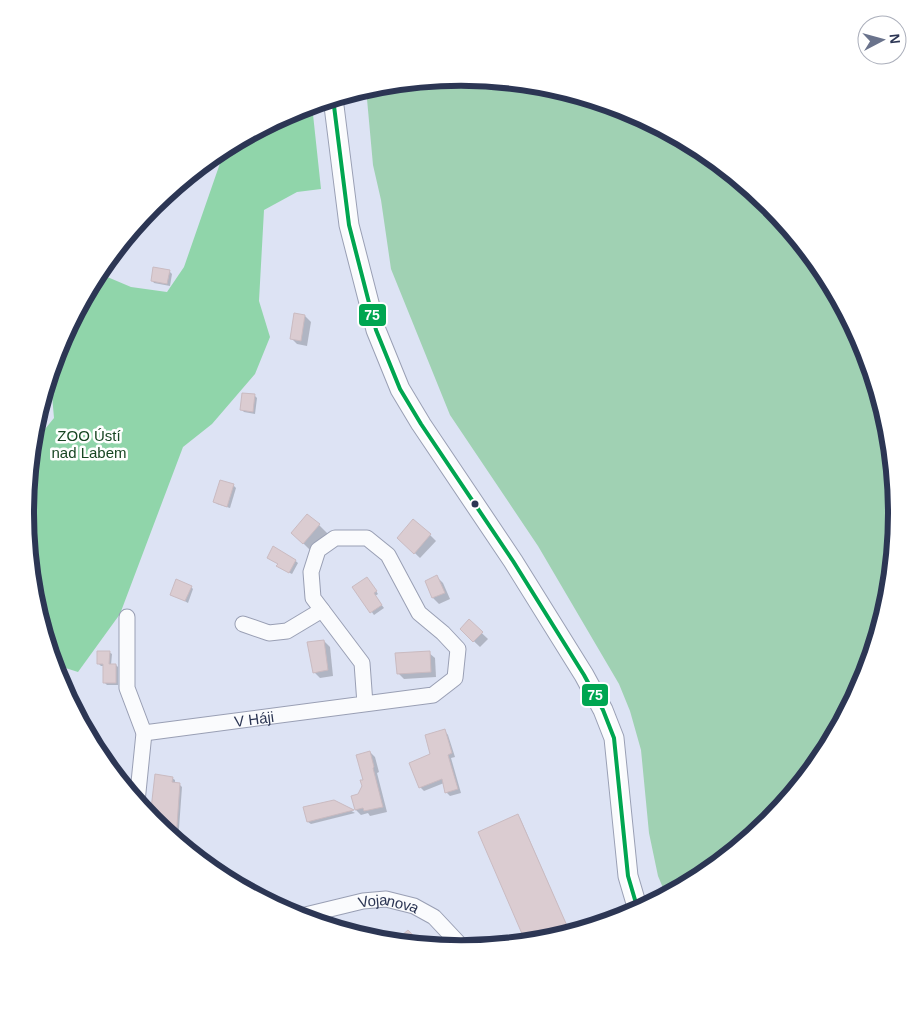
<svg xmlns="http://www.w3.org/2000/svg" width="922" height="1026" font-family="Helvetica,sans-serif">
	<rect width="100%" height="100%" fill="#dde3f4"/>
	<path fill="#a0d1b3" d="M462,77L546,85L628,110L703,151L769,205L824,271L864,346L889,428L897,513L889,598L864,680L823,755L769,821L703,876L666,895L658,876L649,833L641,750L630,711L619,684L538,546L450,415L391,269L381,200L373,165L366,88L376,85Z"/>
	<path fill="#90d5aa" d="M312,105L321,189L297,192L264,210L259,301L270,337L255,374L212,424L183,447L120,614L78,672L53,664L33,598L25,513L32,445L54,418L50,372L58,346L62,344L61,341L96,276H105L131,287L167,292L184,267L226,146L246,136L256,135C264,121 296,110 312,105Z"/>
	<g fill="#0003">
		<path d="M154,269L170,272L172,274L170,286L154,283L152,280Z"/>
		<path d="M305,316L311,322L307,346L297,344L292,339Z"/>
		<path d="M255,396L257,398L255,414L244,412L241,409Z"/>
		<path d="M233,485L236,488L230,508L217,504L215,502Z"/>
		<path d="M319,525L328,534L312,552L302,542Z"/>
		<path d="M430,535L436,541L420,558L399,538Z"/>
		<path d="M291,557L298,563L292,574L280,568L279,564L268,558Z"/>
		<path d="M437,577L443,583L450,599L439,604L433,598L426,582Z"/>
		<path d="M369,581L378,594L375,596L384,608L374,615L354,587Z"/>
		<path d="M191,587L193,589L188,603L172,594Z"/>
		<path d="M469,621L488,639L480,647L461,629Z"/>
		<path d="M324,641L330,647L333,676L320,678L314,672Z"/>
		<path d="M109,652L112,654L111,665H116L118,667V685H107L104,682L105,666H101L98,663Z"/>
		<path d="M429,653L435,658L436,677L404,679L398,673Z"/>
		<path d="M445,731L448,735L455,757L451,758L461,793L450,796L446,792L444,783L424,791L420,787Z"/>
		<path d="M370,752L375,757L379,772L377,773L387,812L370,816L368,813L361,815L356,810L353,797L358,795L364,781Z"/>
		<path d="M156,776L172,778L175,780V783L179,784L182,787L178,842L151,819Z"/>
		<path d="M334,801L355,813L311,824L308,822Z"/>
		<path d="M518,816L520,818L569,931L546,941L528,942Z"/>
		<path d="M358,929L366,938L347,932Z"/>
	</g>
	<g fill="#dbccd1" stroke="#cabbc1">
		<path d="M153,267L170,270L167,284L151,281Z"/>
		<path d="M294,313L305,315L301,341L290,339Z"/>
		<path d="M242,393L255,394L253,412L240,410Z"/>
		<path d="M220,480L234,484L227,507L213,502Z"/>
		<path d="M307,514L320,524L303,544L291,533Z"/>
		<path d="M413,519L431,534L414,554L397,538Z"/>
		<path d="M273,546L296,560L289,573L276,566L278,564L267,558Z"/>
		<path d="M437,575L445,593L432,598L425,581Z"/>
		<path d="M367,577L377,591L374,593L382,605L370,613L352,587Z"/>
		<path d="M176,579L192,586L185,601L170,595Z"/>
		<path d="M469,619L483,632L473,642L460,629Z"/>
		<path d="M324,640L328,670L313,673L307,642Z"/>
		<path d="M97,651H110L109,664H116V683H103V664H97Z"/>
		<path d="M430,651L431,672L397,674L395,653Z"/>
		<path d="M445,729L452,753L448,755L458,789L445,793L442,779L419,788L409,763L430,754L425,735Z"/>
		<path d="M370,751L374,767L373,768L383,807L364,811L363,808L355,810L351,796L358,794L362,786L360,780H363L356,755Z"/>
		<path d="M155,774L173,777L172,782L180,783L176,840L150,818Z"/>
		<path d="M334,800L354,810L307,822L303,807Z"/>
		<path d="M518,814L568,928L536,942L526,943L478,832Z"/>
		<path d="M408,930L422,945L394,942Z"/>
	</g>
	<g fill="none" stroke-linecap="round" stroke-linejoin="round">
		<g stroke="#999fb4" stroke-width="17">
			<g id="minor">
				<path d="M127,617V688L144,733L137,802"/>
				<path d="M243,624L269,633L287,631L322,610"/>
				<path id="s1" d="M144,733L433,695L455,678L458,649L443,633L419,613L388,555L367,538H335L318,550L311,572L313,598L362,663L365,704"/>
				<path id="s2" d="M297,917L363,901L386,899L414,906L434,917L464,949"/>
			</g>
		</g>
		<g stroke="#999fb4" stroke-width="21">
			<path id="tertiary" d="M333,98L349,225L376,330L400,389L421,424L513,561L584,675L603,710L614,738L628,876L638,910"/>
		</g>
		<use href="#minor" stroke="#fafbfd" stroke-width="15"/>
		<use href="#tertiary" stroke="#fafbfd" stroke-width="19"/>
		<g stroke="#fff" stroke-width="8">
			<path id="bus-1" d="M333,98L349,225L376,330L400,389L421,424L513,561L584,675L603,710L614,738L628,876L638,910"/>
		</g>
		<use href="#bus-1" stroke="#00a651" stroke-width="4"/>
	</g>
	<circle fill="#2c3654" stroke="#fff" stroke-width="2" cx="475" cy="504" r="4.5"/>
	<g text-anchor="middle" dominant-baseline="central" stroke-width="5" stroke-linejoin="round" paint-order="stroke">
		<g font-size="15" fill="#184623" stroke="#fff">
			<text x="89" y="435">ZOO Ústí<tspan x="89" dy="17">nad Labem</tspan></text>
		</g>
		<g font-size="15" fill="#2c3654" stroke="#fff">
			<text stroke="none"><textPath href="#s1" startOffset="111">V Háji</textPath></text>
			<text stroke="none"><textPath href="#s2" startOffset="94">Vojanova</textPath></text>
		</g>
	</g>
	<path d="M0 0H922V1026H0ZM34 513a427 427 0 1 1 854 0a427 427 0 1 1-854 0Z" fill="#fff" fill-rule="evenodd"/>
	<path fill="none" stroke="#2c3654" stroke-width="6" d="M34 513a427 427 0 1 1 854 0a427 427 0 1 1-854 0Z"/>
	<g stroke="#fff" stroke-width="2">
		<rect x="358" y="303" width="29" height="24" rx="5" fill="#00a651"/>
		<rect x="581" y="683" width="28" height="24" rx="5" fill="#00a651"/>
	</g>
	<g font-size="14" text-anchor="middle" font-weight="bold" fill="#fff">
		<text x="372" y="320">75</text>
		<text x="595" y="700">75</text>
	</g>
	<g transform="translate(882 40) rotate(84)"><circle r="24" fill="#ffffff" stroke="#abafbb"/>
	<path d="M0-4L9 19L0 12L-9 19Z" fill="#6a738c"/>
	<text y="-8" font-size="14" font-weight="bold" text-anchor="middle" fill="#2c3654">N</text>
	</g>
</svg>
